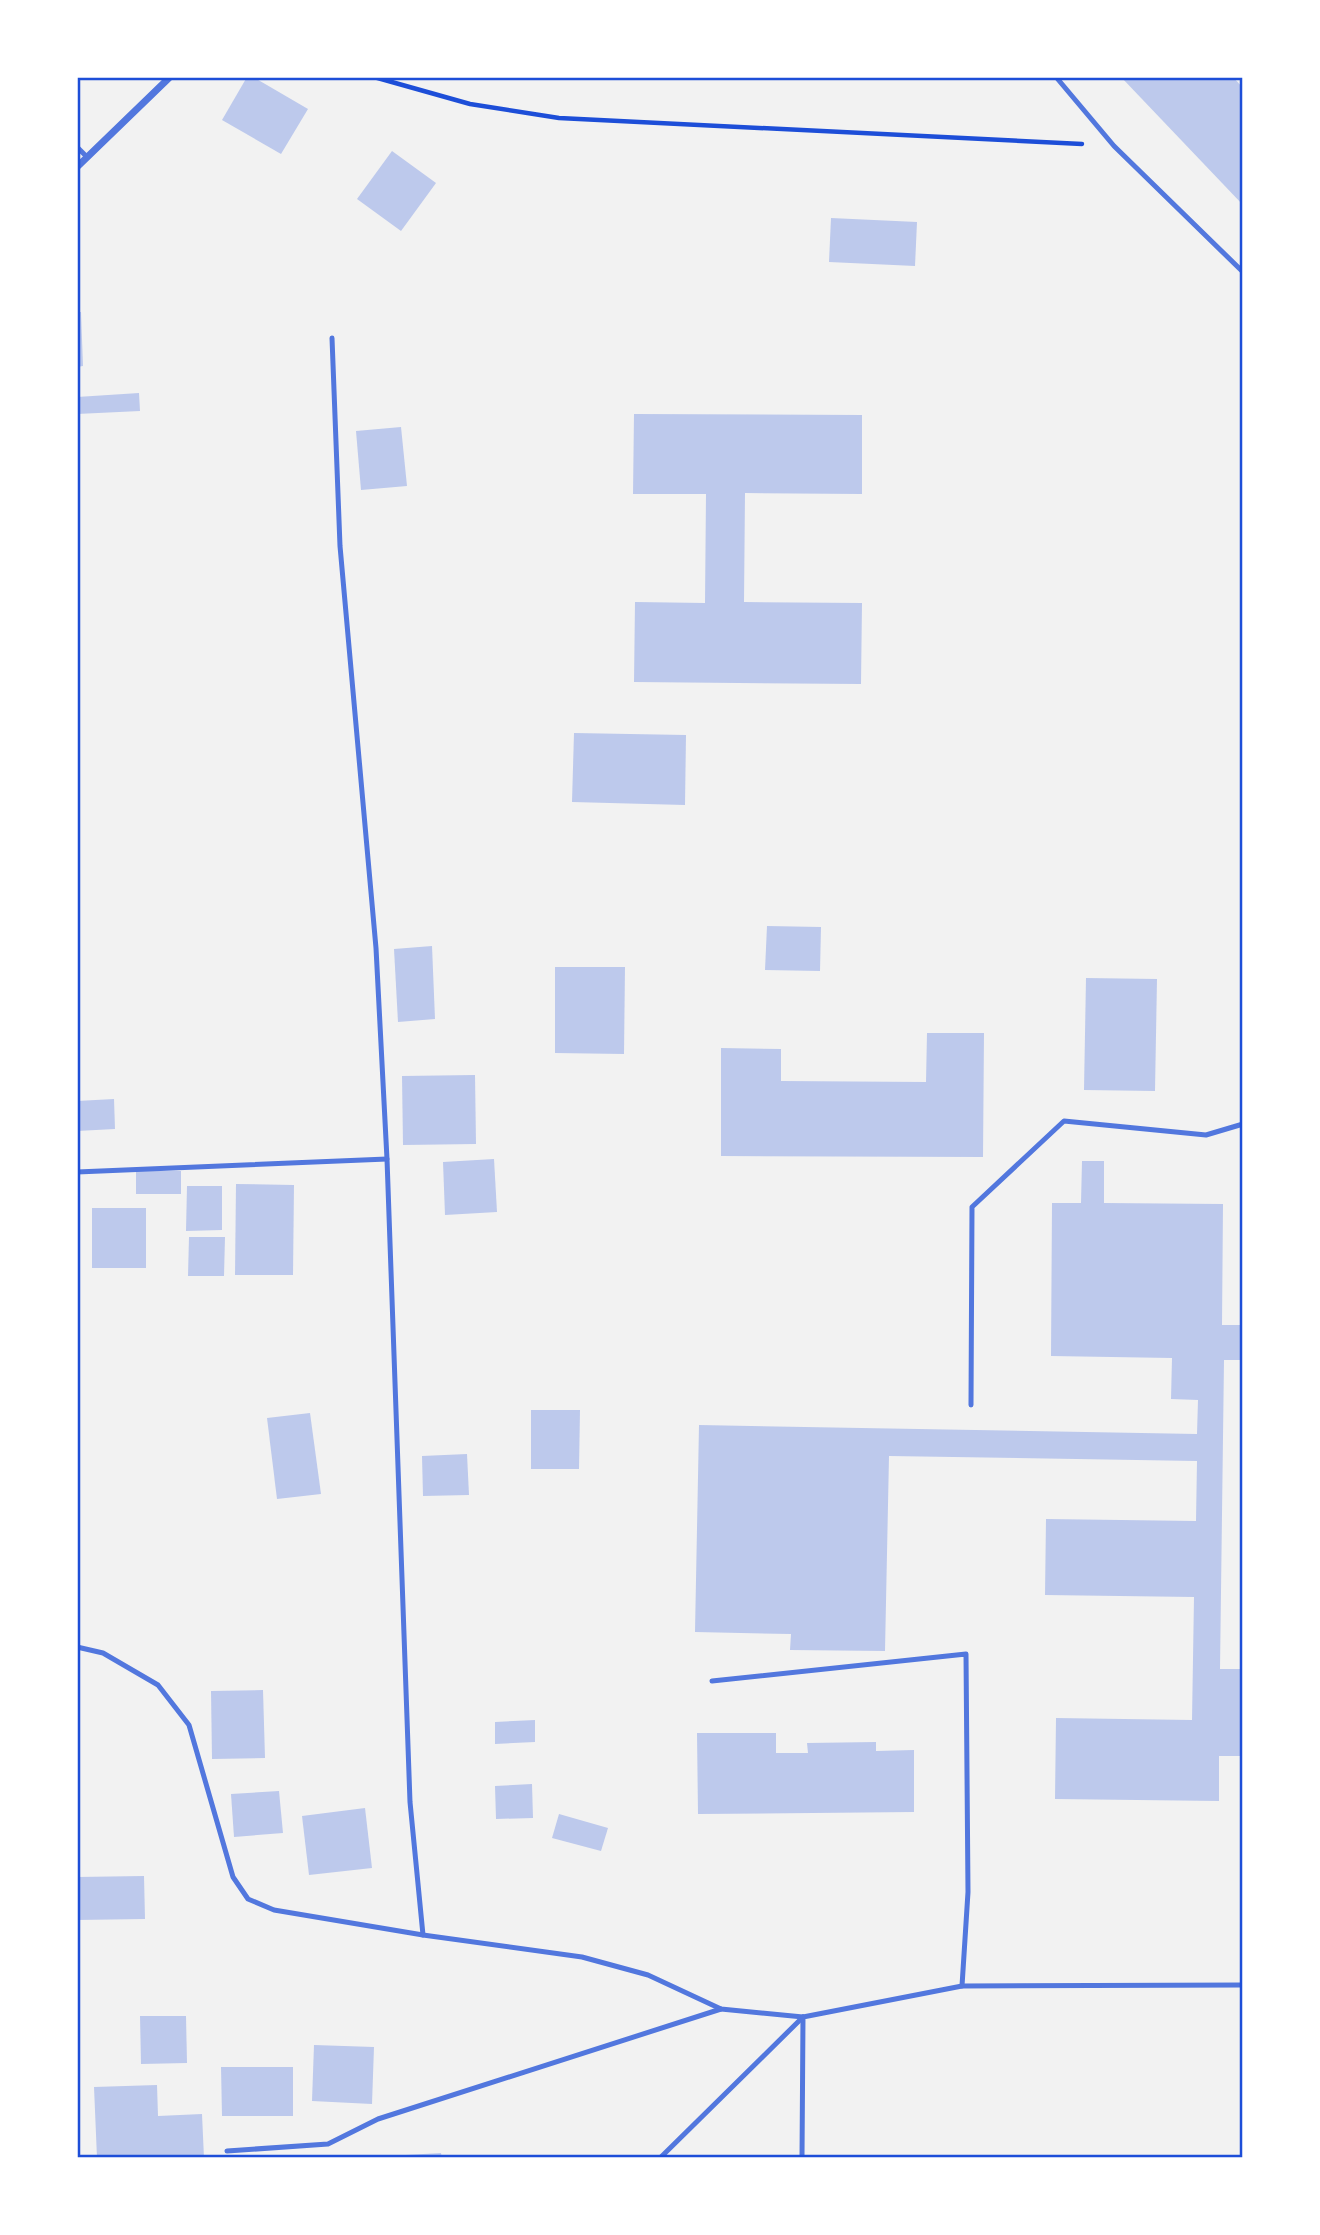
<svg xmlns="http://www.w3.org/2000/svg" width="1320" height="2235" font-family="'IBM Plex Sans',sans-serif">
	<rect width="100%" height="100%" fill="#f2f2f2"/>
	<g fill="#bdc9ec">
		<path d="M247,77H253L308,109L281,154L222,120Z"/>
		<path d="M1121,77H1233L1243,88V205Z"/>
		<path d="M392,151L436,183L401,231L357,199Z"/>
		<path d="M831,218L917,222L915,266L829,262Z"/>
		<path d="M77,312H81L83,366L77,367Z"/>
		<path d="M139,393L140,411L77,414V397Z"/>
		<path d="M634,414L862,415V494L745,493L744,602L862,603L861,684L634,682L635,602L705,603L706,494H633Z"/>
		<path d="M401,427L407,486L361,490L356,431Z"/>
		<path d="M574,733L686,735L685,805L572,802Z"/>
		<path d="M767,926L821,927L820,971L765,970Z"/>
		<path d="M432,946L435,1019L398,1022L394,949Z"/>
		<path d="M555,967H625L624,1054L555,1053Z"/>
		<path d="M1086,978L1157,979L1155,1091L1084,1090Z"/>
		<path d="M927,1033H984L983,1157L721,1156V1048L781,1049V1081L926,1082Z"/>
		<path d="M475,1075L476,1144L403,1145L402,1076Z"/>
		<path d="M114,1099L115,1129L77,1131V1101Z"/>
		<path d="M494,1159L497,1212L445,1215L443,1162Z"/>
		<path d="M1082,1161H1104V1203L1223,1204L1222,1325H1243V1360H1224L1220,1669H1243V1756H1219V1801L1055,1799L1056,1718L1192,1720L1194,1597L1045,1595L1046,1519L1196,1521L1197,1461L889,1456L885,1651L790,1650L791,1634L695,1632L699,1425L1197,1434L1198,1400L1171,1399L1172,1358L1051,1356L1052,1203H1081Z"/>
		<rect x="136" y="1171" width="45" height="23"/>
		<path d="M236,1184L294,1185L293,1275H235Z"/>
		<path d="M187,1186H222V1230L186,1231Z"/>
		<rect x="92" y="1208" width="54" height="60"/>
		<path d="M189,1237H225L224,1276H188Z"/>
		<path d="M531,1410H580L579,1469H531Z"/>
		<path d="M310,1413L321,1494L277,1499L267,1418Z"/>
		<path d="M467,1454L469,1495L423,1496L422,1456Z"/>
		<path d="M263,1690L265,1758L212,1759L211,1691Z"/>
		<path d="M535,1720V1742L495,1744V1722Z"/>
		<path d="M697,1733H776V1753H808L807,1743L876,1742V1751L914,1750V1812L698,1814Z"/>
		<path d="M532,1784L533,1818L496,1819L495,1786Z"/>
		<path d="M279,1791L283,1833L234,1837L231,1794Z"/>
		<path d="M365,1808L372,1868L309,1875L302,1816Z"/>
		<path d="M559,1814L608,1828L601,1851L552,1838Z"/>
		<path d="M144,1876L145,1919L77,1920V1877Z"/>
		<path d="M140,2016H186L187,2063L141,2064Z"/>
		<path d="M314,2045L374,2047L372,2104L312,2101Z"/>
		<path d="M221,2067H293V2116H222Z"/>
		<path d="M157,2085L158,2116L202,2114L204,2158H97L94,2087Z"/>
		<path d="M441,2153L442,2158H389L388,2156Z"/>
	</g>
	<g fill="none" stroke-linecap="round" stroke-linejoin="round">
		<path stroke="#1d4ed8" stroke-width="4.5" d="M374,77L470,104L559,118L1082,144"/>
		<g stroke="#5277de" stroke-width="5">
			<path d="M1056,77L1114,146L1243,272"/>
			<path d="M77,147L87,157"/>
			<path d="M332,338L340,546L376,948L387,1159L410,1802L423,1935"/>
			<path d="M77,1172L387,1159"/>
			<path d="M971,1405L972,1207L1064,1121L1206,1135L1243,1124"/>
			<path d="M77,1647L103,1653L158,1685L189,1725L233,1877L248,1899L274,1910L423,1935L582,1957L648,1975L721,2009L803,2017"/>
			<path d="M712,1681L966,1654L968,1892L962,1986"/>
			<path d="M227,2151L328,2144L378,2119L721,2009"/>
			<path d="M660,2158L803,2017"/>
			<path d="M802,2158L803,2017L962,1986L1243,1985"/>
		</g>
		<path stroke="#5277de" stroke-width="7" d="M77,167L170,77"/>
	</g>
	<rect width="1320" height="2235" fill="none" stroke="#ffffff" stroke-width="158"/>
	<rect x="79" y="79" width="1162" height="2077" fill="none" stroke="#1d4ed8" stroke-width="2.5"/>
</svg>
